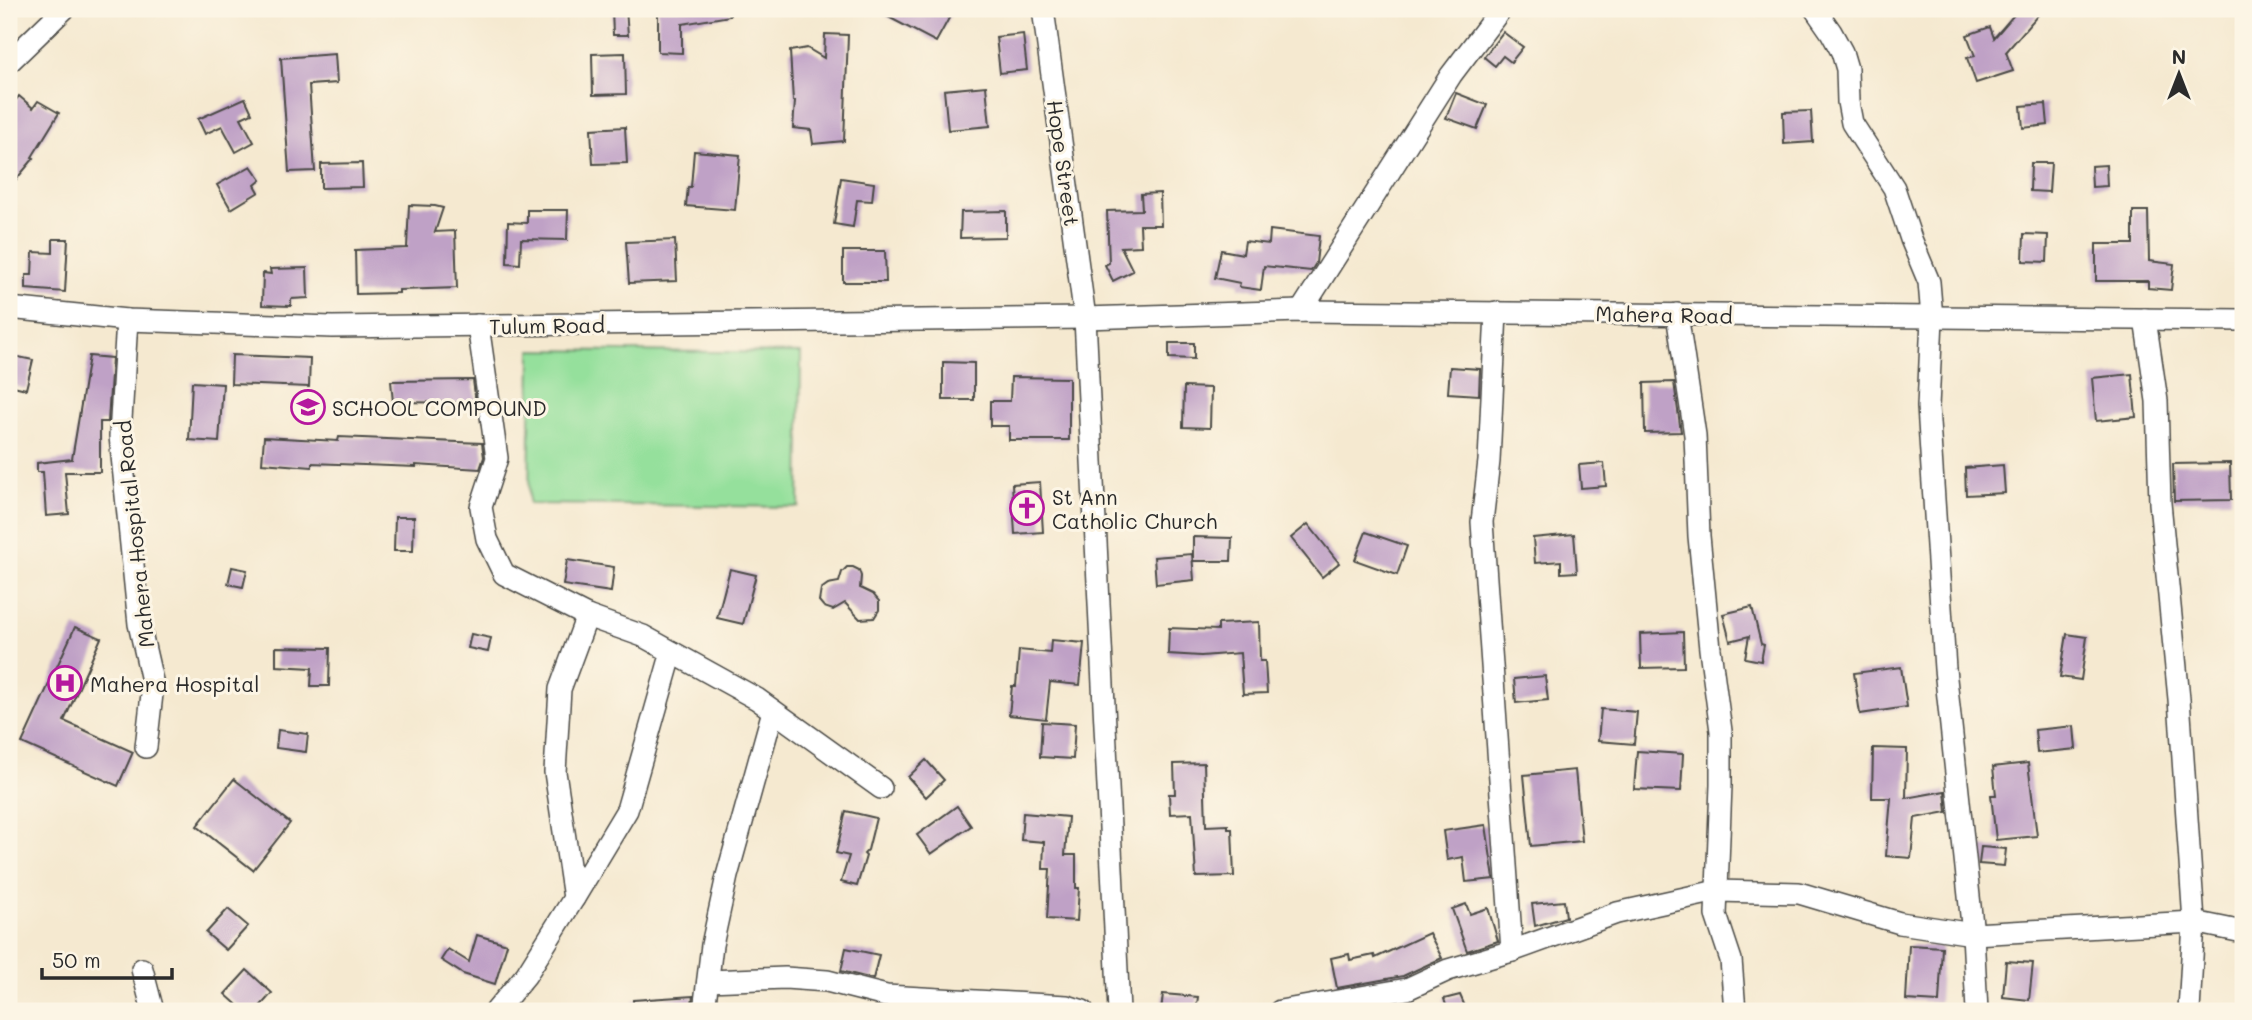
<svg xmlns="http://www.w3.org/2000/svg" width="2252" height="1020" font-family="Mali,sans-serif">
	<rect width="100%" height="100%" fill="#fcf5e5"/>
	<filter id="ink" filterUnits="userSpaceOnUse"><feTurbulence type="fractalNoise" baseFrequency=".0143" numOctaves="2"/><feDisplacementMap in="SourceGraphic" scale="14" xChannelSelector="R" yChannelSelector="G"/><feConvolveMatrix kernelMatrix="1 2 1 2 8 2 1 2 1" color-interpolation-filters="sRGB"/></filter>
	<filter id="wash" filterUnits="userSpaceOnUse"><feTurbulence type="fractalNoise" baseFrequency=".00686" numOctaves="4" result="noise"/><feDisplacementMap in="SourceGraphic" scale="28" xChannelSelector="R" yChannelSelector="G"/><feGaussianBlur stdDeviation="1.57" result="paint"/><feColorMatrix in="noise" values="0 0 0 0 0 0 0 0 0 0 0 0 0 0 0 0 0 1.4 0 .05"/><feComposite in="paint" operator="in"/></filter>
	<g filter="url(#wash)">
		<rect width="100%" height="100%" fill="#f5e9d0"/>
		<path fill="#95e09c" stroke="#608664" stroke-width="2" d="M531,350L801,353L799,507L529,504Z"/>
		<g id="blocks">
			<g fill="#bfa1c6">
				<path d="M612,9H626L628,35H613Z"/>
				<path d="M658,9H730V16L682,24V53L658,52Z"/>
				<path d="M873,9H954L936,42Z"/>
				<path d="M2019,9H2030L2038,15L2006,52L2013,71L1976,83L1967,58L1975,56L1967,35L1990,27L1994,38Z"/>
				<path d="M1503,32L1523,47L1511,62L1503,56L1495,66L1484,57Z"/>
				<path d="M825,34L848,35L844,141L813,144L811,130L793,128L795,101H793L790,51L807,48L824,58Z"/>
				<path d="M1023,34L1027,70L1000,73L996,37Z"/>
				<path d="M625,53L626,94L593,95L592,54Z"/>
				<path d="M335,54L337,83L309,85L315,171L289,172L281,58Z"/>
				<path d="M986,86L990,126L948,130L944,90Z"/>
				<path d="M1456,93L1487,105L1477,129L1446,118Z"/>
				<path d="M19,96L33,108L38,101L59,113L32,157L34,158L9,188V108Z"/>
				<path d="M245,98L252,113L241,118L254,142L236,152L222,126L205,134L198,119Z"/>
				<path d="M2046,104L2048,125L2023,128L2021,106Z"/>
				<path d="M1811,111L1813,142L1784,144L1783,112Z"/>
				<path d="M625,127L627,163L593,164L591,129Z"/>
				<path d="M694,151L740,155L735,210L686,206L688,187H691Z"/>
				<path d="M362,163L363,187L321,188V164Z"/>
				<path d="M2031,163H2051L2049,192L2030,191Z"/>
				<path d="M2106,165L2107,186L2092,187L2091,166Z"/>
				<path d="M251,166L261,180L255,185L259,192L231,209L217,185Z"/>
				<path d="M841,178L874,183L872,201L857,200L853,227L834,224Z"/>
				<path d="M1160,193L1161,225H1140L1141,246L1121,247L1133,271L1113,281L1105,265L1109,263L1107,211L1142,210L1141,194Z"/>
				<path d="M409,205L435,206L443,208L435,232L455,231L457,288L399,290V293L356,294L355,250L407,248Z"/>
				<path d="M527,210H568L567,240L521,239L520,264L507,263L508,222L527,223Z"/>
				<path d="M1006,211V237L960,238L961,212Z"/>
				<path d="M2133,211H2148L2149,261L2174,264L2171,290L2148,288V281H2096V244H2133Z"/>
				<path d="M1270,230L1319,236L1316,263L1311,271L1264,266L1261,290L1239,287L1240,283L1215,278L1221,250L1243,254L1245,241L1269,244Z"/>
				<path d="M2024,234L2048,235L2047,262L2023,261Z"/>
				<path d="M53,239H68L65,292L26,289V275H32L33,252L53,253Z"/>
				<path d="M675,240L677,281L629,283L626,242Z"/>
				<path d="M843,251H885L886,282H843Z"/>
				<path d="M307,268L308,298L291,299V306L262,305L263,273L271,274L270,269Z"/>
				<path d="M1169,343H1194V359L1169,358Z"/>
				<path d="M9,355L33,360L26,389L9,385Z"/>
				<path d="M232,355L310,358L309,387L231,384Z"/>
				<path d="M89,356L112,358L108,422H100V472H65L69,514L46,516L43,472H37V463L72,459Z"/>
				<path d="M943,362L974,363V400H943Z"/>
				<path d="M1450,367L1480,369L1479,395L1448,393Z"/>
				<path d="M2132,374L2136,417L2096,421L2092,378Z"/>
				<path d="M1011,377L1069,378V440H1009V426H990V401H1010Z"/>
				<path d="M473,380L476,403L393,402L391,381Z"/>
				<path d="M192,382L223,384L219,442L189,440Z"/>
				<path d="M1674,382L1681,432L1645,433L1644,383Z"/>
				<path d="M1184,387L1211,388L1210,428L1183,427Z"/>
				<path d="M264,437L338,441L339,437L482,443L484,457L480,469L416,465V467L312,463V467L262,463Z"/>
				<path d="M1604,463L1606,486L1581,488L1579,465Z"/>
				<path d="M2230,463L2231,500L2174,501L2173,464Z"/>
				<path d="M2003,465L2005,493L1966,495L1965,468Z"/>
				<path d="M1040,482L1043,532L1015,534L1012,484Z"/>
				<path d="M395,517H414L413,551H394Z"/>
				<path d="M1308,524L1339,563L1322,577L1291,538Z"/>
				<path d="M1366,532L1407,546L1397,575L1355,560Z"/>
				<path d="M1574,534L1577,572L1561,573V561L1535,563L1533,538Z"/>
				<path d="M1193,537L1232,538L1231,561H1193Z"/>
				<path d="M1192,554L1194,580L1156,584L1154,557Z"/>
				<path d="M567,560L614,567L611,592L563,585Z"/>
				<path d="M232,567L247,570L243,587L228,584Z"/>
				<path d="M847,567H853L859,570L861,576L860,588L873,594L879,601V610L874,618L860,619L845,603L833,610L824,607L819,601L821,589L828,584L839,582L842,572Z"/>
				<path d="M730,569L756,575L743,624L717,618Z"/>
				<path d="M1752,607L1761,644L1764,645L1761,661L1745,658L1749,636L1730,641L1723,614Z"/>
				<path d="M1259,622L1260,661H1265L1267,693L1243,694L1240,653L1201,656L1168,654L1169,628L1218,630V624Z"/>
				<path d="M75,627L101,638L64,721L133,752L118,786L22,743Z"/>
				<path d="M1683,632L1684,667L1641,668L1640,634Z"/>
				<path d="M471,634L491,638L488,652L468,648Z"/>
				<path d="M2067,634L2087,637L2081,680L2060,677Z"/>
				<path d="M1051,640L1084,643L1080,685L1050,682L1046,719L1009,715L1012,686H1016L1019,650L1050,653Z"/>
				<path d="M276,647L330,648L329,686H311L312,668L276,666Z"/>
				<path d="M1901,667L1907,707L1860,714L1854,673Z"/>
				<path d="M1545,676L1548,700L1516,703L1514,679Z"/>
				<path d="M1601,709L1637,712L1634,744L1598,741Z"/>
				<path d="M1042,722L1075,724L1073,759L1040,757Z"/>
				<path d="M2074,726L2076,749L2037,753L2035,730Z"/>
				<path d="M278,730L308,734L306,752L276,748Z"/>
				<path d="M1873,748L1907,749L1906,798L1945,791L1947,812L1915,818L1911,858L1886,856L1891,798H1872Z"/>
				<path d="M1637,751L1683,754L1681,791L1634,789Z"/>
				<path d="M926,760L944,780L926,797L908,777Z"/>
				<path d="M1204,763L1206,826L1228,825V829H1232L1234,876L1196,877L1192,813L1170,814L1169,794H1175L1174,764Z"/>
				<path d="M2028,763L2037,836L1996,840L1991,795H1996L1993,767Z"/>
				<path d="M1575,770L1582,841L1531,846L1524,775Z"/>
				<path d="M234,779L290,823L253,870L197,826Z"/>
				<path d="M957,806L971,826L931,854L917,835Z"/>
				<path d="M846,811L876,818L868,850L864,854L866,856L857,886L841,882L849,856L836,853Z"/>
				<path d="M1023,813L1068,817L1065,855H1076V888H1079L1077,921L1047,919L1050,869H1043L1044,842L1021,840Z"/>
				<path d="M1486,825L1494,879L1466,882L1463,857L1447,860L1443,831Z"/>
				<path d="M1981,847L2006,849L2004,866L1979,864Z"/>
				<path d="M1564,901L1566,917L1535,926L1532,904Z"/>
				<path d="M1466,904L1470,914L1488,908L1498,941L1467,951L1452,909Z"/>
				<path d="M228,909L248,926L226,950L206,933Z"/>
				<path d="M1429,933L1442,958L1403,976L1337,988L1331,958L1349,954L1350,960L1374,955L1375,958Z"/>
				<path d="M477,935L507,944L495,984L463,974L441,960L448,949L469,962Z"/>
				<path d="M1909,945L1942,947L1939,1002L1906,1000Z"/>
				<path d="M846,948L879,955L873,979L841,971Z"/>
				<path d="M2006,961L2033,963L2029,1000L2003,997Z"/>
				<path d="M247,970L272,993L256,1011H244L225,994Z"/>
				<path d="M1163,994L1198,997L1196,1011H1161Z"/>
				<path d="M1460,995L1467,1011H1448L1444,999Z"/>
				<path d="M693,996L691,1011H633V1000Z"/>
			</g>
		</g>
	</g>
	<g filter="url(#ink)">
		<use href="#blocks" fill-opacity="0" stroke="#494844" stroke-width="2"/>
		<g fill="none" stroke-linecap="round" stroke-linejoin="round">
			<g stroke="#494844" stroke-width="24">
				<g id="minor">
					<path d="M1043,9L1085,318L1119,1011"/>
					<path d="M1815,9L1831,32L1842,52L1847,69L1848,102L1852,123L1894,188L1911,239L1929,282L1932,318L1928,407L1945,669L1973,934L1977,1011"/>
					<path d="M9,62L64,9"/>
					<path d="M9,308L127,320L332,327L1085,318L1301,311L2243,320"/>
					<path d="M1301,311L1451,75L1501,9"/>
					<path d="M1496,312L1489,461L1482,522L1512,951"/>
					<path d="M1677,314L1695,435L1699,536L1710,649L1721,731V785L1716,915L1731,960L1735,1011"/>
					<path d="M2145,319L2157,401L2160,503L2179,699L2194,922L2189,1011"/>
					<path d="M127,320L120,436L139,624L153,685L146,747"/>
					<path d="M478,325L497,458L481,507L487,539L504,574L587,616L560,689L555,772L574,898L526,975L496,1011"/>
					<path d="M587,616L643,636L757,699L881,788"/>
					<path d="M574,898L627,810L672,652"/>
					<path d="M142,969L153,1011"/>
					<path d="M708,981L785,978L827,981L886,996L1067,1006L1083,1011"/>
					<path d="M704,1011L712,945L727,876L773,711"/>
					<path d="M1280,1011L1407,989L1448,970L1512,951L1617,913L1717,891L1799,893L1900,923L1973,934L2194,922L2243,932"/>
				</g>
			</g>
			<use href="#minor" stroke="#fff" stroke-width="21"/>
		</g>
	</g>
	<defs>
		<g id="school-ring" transform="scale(1.75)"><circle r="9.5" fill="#fcf5e5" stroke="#b5179e" stroke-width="1.5"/><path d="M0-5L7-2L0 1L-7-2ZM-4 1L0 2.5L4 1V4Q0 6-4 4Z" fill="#b5179e"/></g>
		<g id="church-ring" transform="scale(1.75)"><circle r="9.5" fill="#fcf5e5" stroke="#b5179e" stroke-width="1.5"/><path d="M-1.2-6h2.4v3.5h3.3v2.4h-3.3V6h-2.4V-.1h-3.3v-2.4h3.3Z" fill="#b5179e"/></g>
		<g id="hospital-ring" transform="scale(1.75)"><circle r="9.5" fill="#fcf5e5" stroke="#b5179e" stroke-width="1.5"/><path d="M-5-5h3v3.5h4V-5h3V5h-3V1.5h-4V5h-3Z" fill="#b5179e"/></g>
	</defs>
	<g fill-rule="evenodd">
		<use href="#school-ring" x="308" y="407"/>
		<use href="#church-ring" x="1027" y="508"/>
		<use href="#hospital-ring" x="65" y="683"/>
	</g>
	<g text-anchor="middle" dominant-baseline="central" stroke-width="6" stroke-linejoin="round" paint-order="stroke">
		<g font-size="21" fill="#2b2b2b" stroke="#fcf5e5">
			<text transform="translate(1064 163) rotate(82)">Hope Street</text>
			<text transform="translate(1664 314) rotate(1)">Mahera Road</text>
			<text transform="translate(547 325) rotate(-1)">Tulum Road</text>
			<text transform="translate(134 534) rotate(-96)">Mahera Hospital Road</text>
		</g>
		<g font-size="21" fill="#2b2b2b" stroke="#fcf5e5" text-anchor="start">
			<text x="332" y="407">SCHOOL COMPOUND</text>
			<text x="1052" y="496">St Ann<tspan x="1052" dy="24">Catholic Church</tspan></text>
			<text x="90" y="683">Mahera Hospital</text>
		</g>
	</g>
	<rect width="2252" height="1020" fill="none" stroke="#fcf5e5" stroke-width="35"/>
	<g transform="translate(2179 74)" stroke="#fcf5e5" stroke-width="5" paint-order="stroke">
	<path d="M0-5L12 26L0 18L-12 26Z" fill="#2b2b2b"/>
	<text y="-10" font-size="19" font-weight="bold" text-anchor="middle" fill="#2b2b2b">N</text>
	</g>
	<path d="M42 968v10h130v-10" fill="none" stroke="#2b2b2b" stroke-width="3.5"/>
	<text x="52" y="968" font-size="21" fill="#2b2b2b" stroke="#fcf5e5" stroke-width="5" paint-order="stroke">50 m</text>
</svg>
